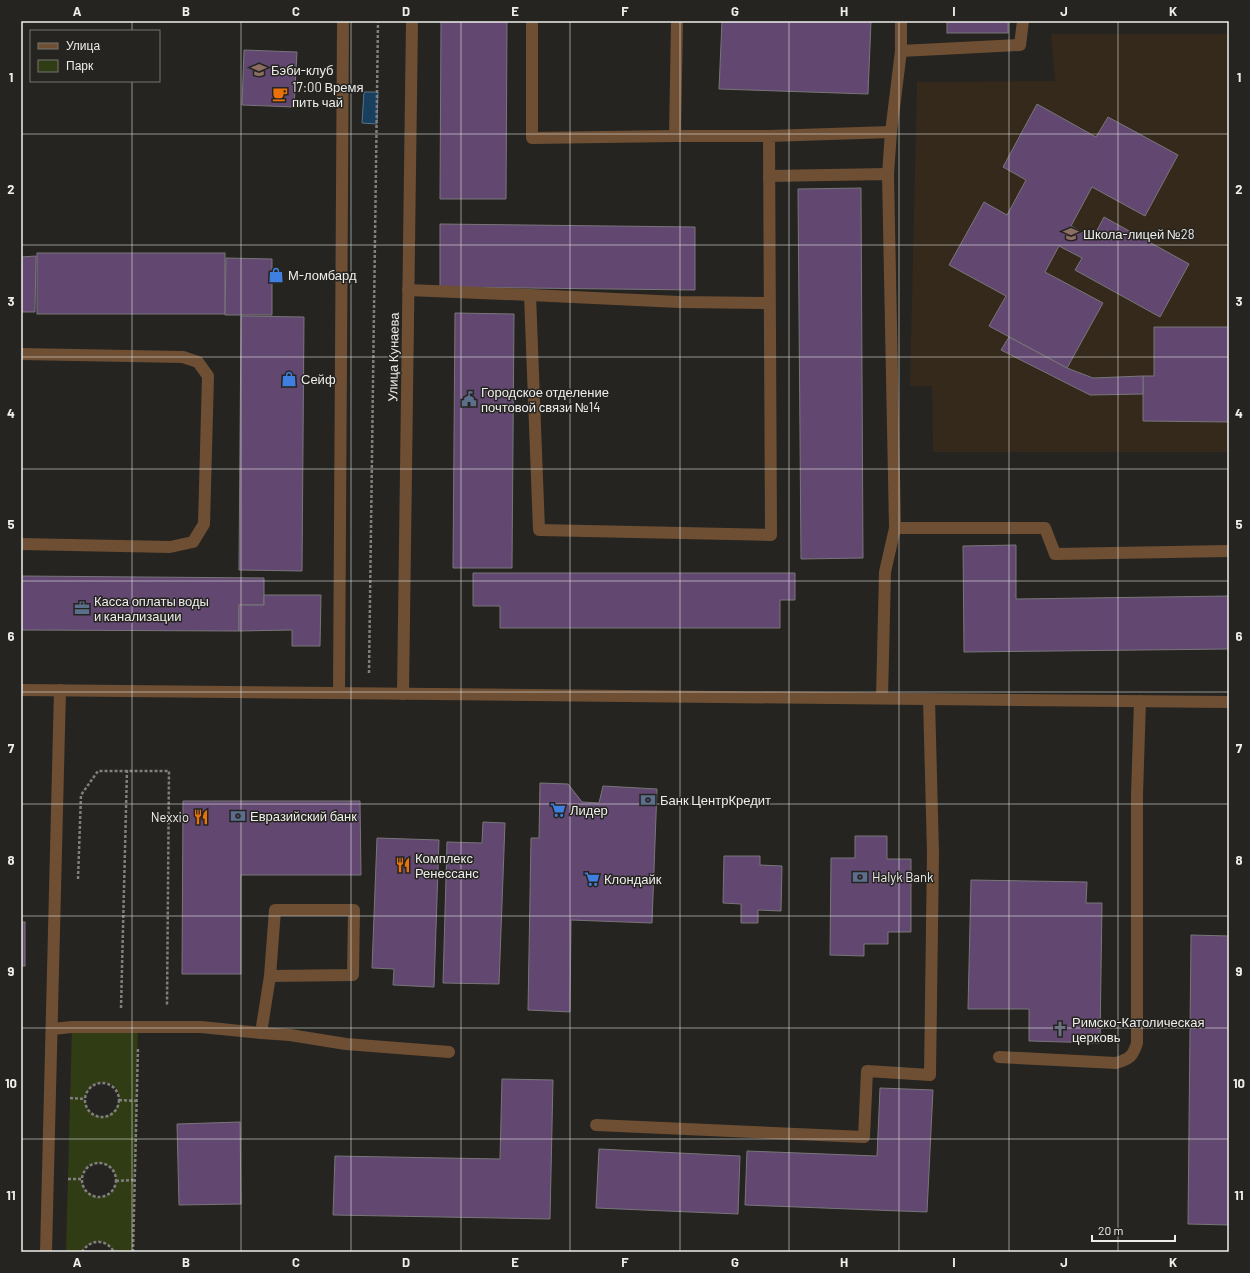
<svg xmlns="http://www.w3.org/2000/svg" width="1250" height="1273" font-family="Barlow,sans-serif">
	<rect width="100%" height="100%" fill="#252421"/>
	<path fill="#35291b" d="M1051,34H1229V452H933L932,386H910L917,82L1055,81Z"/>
	<path fill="#303c14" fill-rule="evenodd" d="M138,1026L133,1252H114C106,1238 90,1239 82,1252H66L72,1027ZM103,1082C139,1090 107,1134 88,1109C79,1097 90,1084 103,1082ZM97,1163C110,1164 121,1175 114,1188C98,1216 61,1173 97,1163Z"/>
	<path fill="#193f5f" stroke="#597489" d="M364,92H378L377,124L362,123Z"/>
	<g fill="#624871" stroke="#787679">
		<path d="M441,21H507L506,199H440Z"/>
		<path d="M722,21H871L868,94L719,89Z"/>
		<rect x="947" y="21" width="61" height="12"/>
		<path d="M244,50L297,52L294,107L242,105Z"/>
		<path d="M1037,104L1096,137L1108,117L1178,155L1145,216L1092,187L1071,226L1093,238L1104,217L1189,264L1160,317L1075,270L1082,258L1059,246L1045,272L1103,303L1067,368L989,326L1006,296L949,265L984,202L1007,215L1026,180L1003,167Z"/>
		<path d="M861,188L863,558L801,559L798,189Z"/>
		<path d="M440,224L695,227V290L440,287Z"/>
		<rect x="37" y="253" width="188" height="61"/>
		<path d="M36,256L35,312H21V257Z"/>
		<path d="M226,258L272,259V315H225Z"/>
		<path d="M455,313L514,314L512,568H453Z"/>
		<path d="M241,316L304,317L302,571L239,570Z"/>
		<path d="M1154,327H1229V422L1143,421V376H1154Z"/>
		<path d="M1009,337L1067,368L1093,378L1143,376V394L1090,395L1001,350Z"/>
		<path d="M1016,545V599L1229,596V649L964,652L963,546Z"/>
		<path d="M473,573H795V600H780V628H500V606H473Z"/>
		<path d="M21,576L264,578V605H239V631L21,630Z"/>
		<path d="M264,595H321L320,646H292V630L239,631V605H264Z"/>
		<path d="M540,783L568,784L582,802L599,803L603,786L657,789L652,923L571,920L570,1012L528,1010L531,838H539Z"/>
		<path d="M183,801H360L361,875H241V974H182Z"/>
		<path d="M483,822L505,823L499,984L443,983L447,842L482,843Z"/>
		<path d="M855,836H887V859H911V932H888V944H864V956L830,955L831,858H855Z"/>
		<path d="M377,838L439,840L434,987L393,985L394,969L372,968Z"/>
		<path d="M724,856H760V865L782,866L781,911L758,910V923H741V904L723,903Z"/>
		<path d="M971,880L1087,882L1086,903H1102L1100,1043L1029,1041V1009H968Z"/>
		<rect x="21" y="922" width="4" height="44"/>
		<path d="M1191,935L1229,936V1225L1188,1224Z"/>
		<path d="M502,1079L553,1080L550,1219L333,1215L335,1156L500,1159Z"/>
		<path d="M880,1088L933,1090L927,1212L745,1205L747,1151L877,1156Z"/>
		<path d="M240,1122L241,1204L179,1205L177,1124Z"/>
		<path d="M599,1149L740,1156L738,1214L596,1208Z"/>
	</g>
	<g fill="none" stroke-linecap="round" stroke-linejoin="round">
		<g stroke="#807f7d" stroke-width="2.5" stroke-dasharray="3 2" stroke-linecap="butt">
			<path d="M369,673L378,21"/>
			<path d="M78,879L81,795L98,771H169L167,1006"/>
			<path d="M121,1008L127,770"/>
			<circle cx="102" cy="1100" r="17"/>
			<path d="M70,1098L85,1099"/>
			<path d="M119,1100L137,1101"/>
			<circle cx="99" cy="1180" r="17"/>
			<path d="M68,1179H82"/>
			<path d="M116,1181L135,1180"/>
			<path d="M82,1252C90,1239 106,1238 114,1252"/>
			<path d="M133,1252L138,1047"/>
		</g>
		<g stroke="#6e4f33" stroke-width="12">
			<path d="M532,21V138L675,136H769"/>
			<path d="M901,51V21"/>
			<path d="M675,136L677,21"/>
			<path d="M888,174L891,132"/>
			<path d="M769,176L888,174L895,528L885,572L882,698"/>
			<path d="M408,290L530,295L539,530L771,535L769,136L891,132L901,51L1020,45L1023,21"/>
			<path d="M530,295L679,302L769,303"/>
			<path d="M21,354L183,357L198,362L208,376L204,524L193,542L170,547L21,544"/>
			<path d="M895,528H1045L1055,554L1229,551"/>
			<path d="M52,1029L72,1027H201L261,1033L290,1035L346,1044L449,1052"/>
			<path d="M261,1033L270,976L275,910H354L353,975L270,976"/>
			<path d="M999,1057L1116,1063C1130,1059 1133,1056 1137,1043V795L1140,701"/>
			<path d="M596,1125L864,1137L867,1071L930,1075L933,853L929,699"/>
			<path d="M46,1252L60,690"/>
		</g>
		<g stroke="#6e4f33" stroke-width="12">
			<path d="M21,690L1229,702"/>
			<path d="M339,693L343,21"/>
			<path d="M403,694L412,21"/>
		</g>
	</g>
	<path fill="none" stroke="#eeeeec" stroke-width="1" stroke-opacity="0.55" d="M132,21V31M241,21V1252M351,21V1252M461,21V1252M570,21V1252M680,21V1252M789,21V1252M899,21V1252M1009,21V1252M1118,21V1252M132,81V1252M21,134H1229M21,245H1229M21,357H1229M21,469H1229M21,581H1229M21,692H1229M21,804H1229M21,916H1229M21,1028H1229M21,1139H1229"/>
	<defs>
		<g id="school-bare" transform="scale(1.2)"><path d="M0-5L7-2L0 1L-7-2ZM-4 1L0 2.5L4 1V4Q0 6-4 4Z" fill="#8d6e63" stroke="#252421" stroke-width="2.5" paint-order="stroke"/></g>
		<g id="cafe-bare" transform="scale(1.2)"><path d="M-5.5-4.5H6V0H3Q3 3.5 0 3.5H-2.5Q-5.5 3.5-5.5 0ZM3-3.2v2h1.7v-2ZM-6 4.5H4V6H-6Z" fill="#e8710a" stroke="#252421" stroke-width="2.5" paint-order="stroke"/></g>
		<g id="shop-bare" transform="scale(1.2)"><path d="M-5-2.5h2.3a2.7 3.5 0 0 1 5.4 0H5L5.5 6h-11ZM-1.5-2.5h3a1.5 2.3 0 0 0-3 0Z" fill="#3f7fe0" stroke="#252421" stroke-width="2.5" paint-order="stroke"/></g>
		<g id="civic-bare" transform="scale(1.2)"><path d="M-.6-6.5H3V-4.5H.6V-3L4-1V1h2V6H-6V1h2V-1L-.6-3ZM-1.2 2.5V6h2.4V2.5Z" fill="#5c6f8a" stroke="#252421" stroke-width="2.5" paint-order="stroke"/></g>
		<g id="office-bare" transform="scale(1.2)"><path d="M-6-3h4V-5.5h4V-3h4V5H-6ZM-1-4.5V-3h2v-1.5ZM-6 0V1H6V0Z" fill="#5c6f8a" stroke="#252421" stroke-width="2.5" paint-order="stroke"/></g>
		<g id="bank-bare" transform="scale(1.2)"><path d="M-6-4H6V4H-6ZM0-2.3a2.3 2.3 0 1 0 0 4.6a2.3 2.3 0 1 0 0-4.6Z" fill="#5c6f8a" stroke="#252421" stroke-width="2.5" paint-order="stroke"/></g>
		<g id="supermarket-bare" transform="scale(1.2)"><path d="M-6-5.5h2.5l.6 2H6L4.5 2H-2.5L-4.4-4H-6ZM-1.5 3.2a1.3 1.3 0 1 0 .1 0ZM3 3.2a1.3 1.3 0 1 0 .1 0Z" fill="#3f7fe0" stroke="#252421" stroke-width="2.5" paint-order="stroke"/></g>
		<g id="restaurant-bare" transform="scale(1.2)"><path d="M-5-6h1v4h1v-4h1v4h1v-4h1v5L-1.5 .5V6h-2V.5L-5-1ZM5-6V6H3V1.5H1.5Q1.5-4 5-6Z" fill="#e8710a" stroke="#252421" stroke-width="2.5" paint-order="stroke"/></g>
		<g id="church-bare" transform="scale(1.2)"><path d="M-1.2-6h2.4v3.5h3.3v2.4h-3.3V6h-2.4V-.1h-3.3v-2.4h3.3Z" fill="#6b7280" stroke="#252421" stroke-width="2.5" paint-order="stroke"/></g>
	</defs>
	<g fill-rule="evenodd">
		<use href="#school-bare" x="259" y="70"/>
		<use href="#cafe-bare" x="280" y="94"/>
		<use href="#school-bare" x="1071" y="234"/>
		<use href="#shop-bare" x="276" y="275"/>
		<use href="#shop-bare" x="289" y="379"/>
		<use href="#civic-bare" x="469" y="399"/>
		<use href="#office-bare" x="82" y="608"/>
		<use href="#bank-bare" x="648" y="800"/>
		<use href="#supermarket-bare" x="558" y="810"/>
		<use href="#bank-bare" x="238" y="816"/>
		<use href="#restaurant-bare" x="201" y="817"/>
		<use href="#restaurant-bare" x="403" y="865"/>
		<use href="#bank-bare" x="860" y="877"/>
		<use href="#supermarket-bare" x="592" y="879"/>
		<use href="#church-bare" x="1060" y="1029"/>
	</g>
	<g text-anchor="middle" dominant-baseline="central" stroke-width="3" stroke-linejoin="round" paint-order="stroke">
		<g font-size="13" fill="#eeeeec" stroke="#252421" text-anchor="start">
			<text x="271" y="70">Бэби-клуб</text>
			<text x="292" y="87">17:00 Время<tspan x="292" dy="15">пить чай</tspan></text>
			<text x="1083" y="234">Школа-лицей №28</text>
			<text x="288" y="275">М-ломбард</text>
			<text x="301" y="379">Сейф</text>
			<text x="481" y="392">Городское отделение<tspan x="481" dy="15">почтовой связи №14</tspan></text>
			<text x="94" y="601">Касса оплаты воды<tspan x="94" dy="15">и канализации</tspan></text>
			<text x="660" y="800">Банк ЦентрКредит</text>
			<text x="570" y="810">Лидер</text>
			<text x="250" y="816">Евразийский банк</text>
			<text x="189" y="817" text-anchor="end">Nexxio</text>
			<text x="415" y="858">Комплекс<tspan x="415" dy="15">Ренессанс</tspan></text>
			<text x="872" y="877">Halyk Bank</text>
			<text x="604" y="879">Клондайк</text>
			<text x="1072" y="1022">Римско-Католическая<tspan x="1072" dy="15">церковь</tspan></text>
		</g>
		<g font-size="13" fill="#eeeeec" stroke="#252421">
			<text transform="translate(393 357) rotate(-89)">Улица Кунаева</text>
		</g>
	</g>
	<rect width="1250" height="1273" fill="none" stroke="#252421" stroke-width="44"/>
	<rect x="30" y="30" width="130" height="52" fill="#252421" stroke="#757572"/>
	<rect x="38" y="43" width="20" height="6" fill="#6e4f33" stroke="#757572"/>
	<text x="66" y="50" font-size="12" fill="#eeeeec">Улица</text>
	<rect x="38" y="60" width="20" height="12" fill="#303c14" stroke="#757572"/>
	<text x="66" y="70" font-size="12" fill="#eeeeec">Парк</text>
	<path d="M1092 1235v6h83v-6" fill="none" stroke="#eeeeec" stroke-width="2"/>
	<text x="1098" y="1235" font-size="12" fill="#eeeeec" stroke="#252421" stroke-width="3" paint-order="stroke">20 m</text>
	<rect x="22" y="22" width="1206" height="1229" fill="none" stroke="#eeeeec" stroke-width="1.5"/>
	<g font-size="13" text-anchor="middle" font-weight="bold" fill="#eeeeec">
		<text x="77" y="16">A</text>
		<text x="186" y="16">B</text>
		<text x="296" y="16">C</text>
		<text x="406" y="16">D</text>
		<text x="515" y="16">E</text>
		<text x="625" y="16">F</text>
		<text x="735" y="16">G</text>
		<text x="844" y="16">H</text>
		<text x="954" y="16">I</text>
		<text x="1064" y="16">J</text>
		<text x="1173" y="16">K</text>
		<text x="11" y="82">1</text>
		<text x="1239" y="82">1</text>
		<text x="11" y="194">2</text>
		<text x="1239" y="194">2</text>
		<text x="11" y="306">3</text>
		<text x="1239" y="306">3</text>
		<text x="11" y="418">4</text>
		<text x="1239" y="418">4</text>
		<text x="11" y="529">5</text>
		<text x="1239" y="529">5</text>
		<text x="11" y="641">6</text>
		<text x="1239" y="641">6</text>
		<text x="11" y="753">7</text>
		<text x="1239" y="753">7</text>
		<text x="11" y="865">8</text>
		<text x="1239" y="865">8</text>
		<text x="11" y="976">9</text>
		<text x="1239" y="976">9</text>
		<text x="11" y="1088">10</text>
		<text x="1239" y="1088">10</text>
		<text x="11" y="1200">11</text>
		<text x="1239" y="1200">11</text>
		<text x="77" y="1267">A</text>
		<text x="186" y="1267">B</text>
		<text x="296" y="1267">C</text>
		<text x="406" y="1267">D</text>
		<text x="515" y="1267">E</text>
		<text x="625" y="1267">F</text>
		<text x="735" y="1267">G</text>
		<text x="844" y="1267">H</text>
		<text x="954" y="1267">I</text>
		<text x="1064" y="1267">J</text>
		<text x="1173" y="1267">K</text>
	</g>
</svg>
